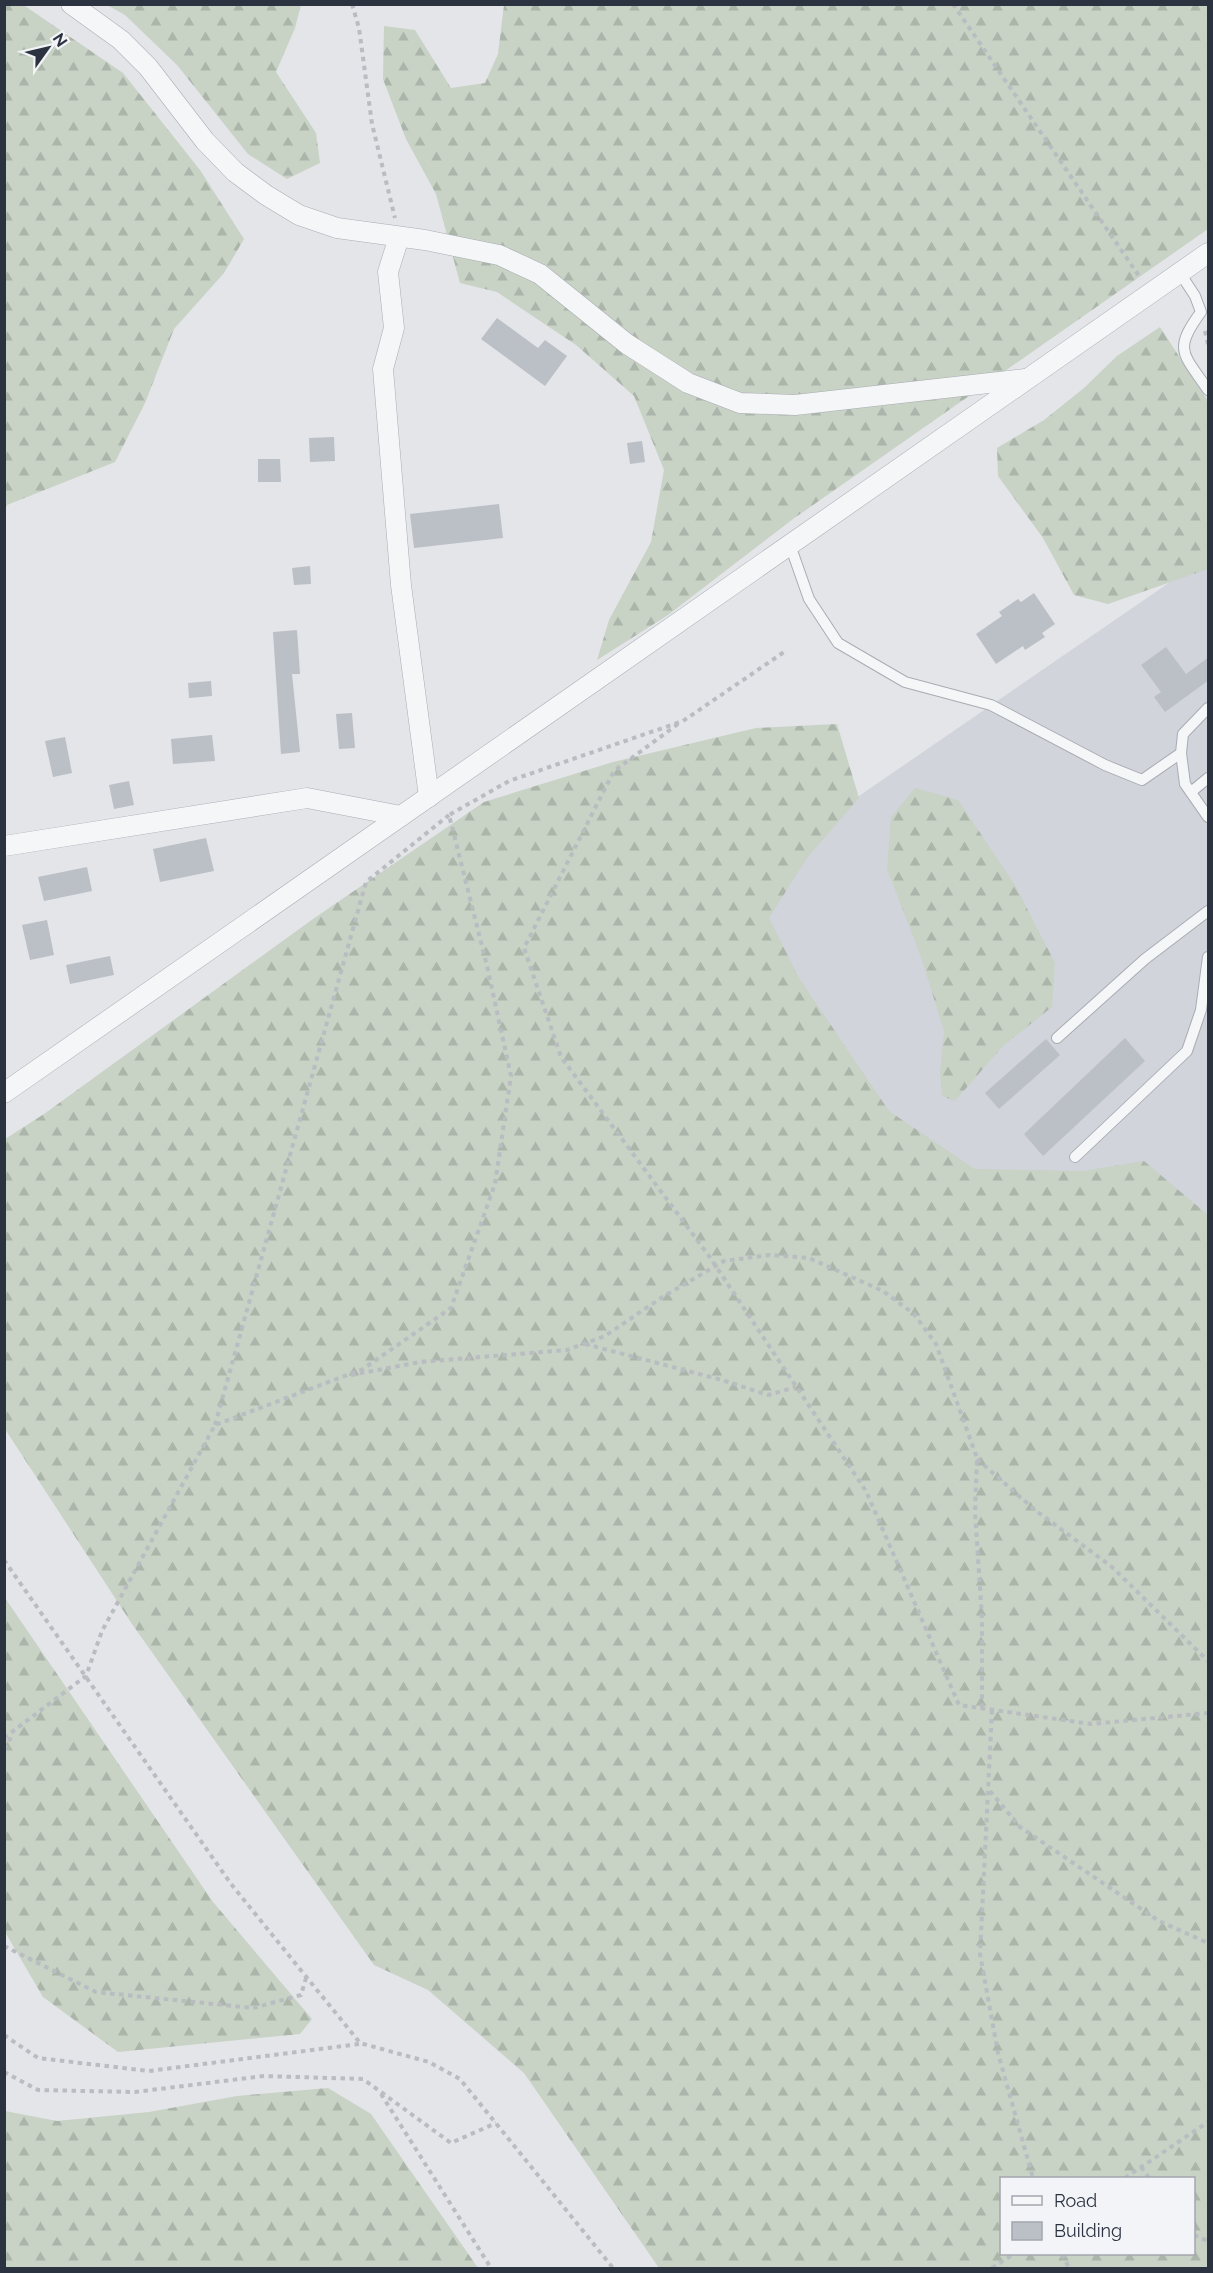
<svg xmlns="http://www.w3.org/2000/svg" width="1213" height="2273" font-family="Raleway,sans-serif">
	<defs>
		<pattern id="forest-firs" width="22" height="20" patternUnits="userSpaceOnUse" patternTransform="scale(1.5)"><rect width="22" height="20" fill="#c8d2c5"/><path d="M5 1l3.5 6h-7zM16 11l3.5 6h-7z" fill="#acb5aa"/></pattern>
	</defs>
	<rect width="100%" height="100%" fill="#e3e5e9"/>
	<path fill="#d1d4db" d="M1208,556V1579L731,884Z"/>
	<g fill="url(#forest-firs)" fill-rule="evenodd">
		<path d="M22,4L123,73L200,170L244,239L224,273L174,329L145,403L115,462L7,505L5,512L4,5Z"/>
		<path d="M107,5H301L295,28L276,72L316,133L320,163L287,179L248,154L177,65L125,15Z"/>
		<path d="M504,5H1208V229L793,519L668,615L597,660L609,620L651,542L664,470L634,396L576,345L497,292L460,283L436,194L406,139L383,79L384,26L415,30L451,88L485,83L498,54Z"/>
		<path d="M1160,327L1208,401V569L1108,604L1074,595L1043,538L998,476L997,448L1044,420L1084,388L1117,356Z"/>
		<path d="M837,724L859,798L807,858L769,918L799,978L889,1111L975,1169L1083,1171L1144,1161L1208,1215V2268H659L524,2073L428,1990L374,1965L132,1624L5,1429V1139L44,1114L313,919L484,802L613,762L756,728ZM1194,2178V2254H1002V2178Z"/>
		<path d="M915,788L958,800L1015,885L1055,963L1052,1007L1003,1046L955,1101L942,1096L940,1072L944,1031L921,957L887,869L891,817Z"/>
		<path d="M5,1598L213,1902L312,2019L300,2034L118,2052L43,1997L5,1932Z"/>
		<path d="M328,2088L371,2114L478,2268H5V2111L57,2121L149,2112L237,2096Z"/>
	</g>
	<g fill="#bbbfc6">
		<path d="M497,318L538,348L545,340L567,356L545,386L481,339Z"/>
		<path d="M334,437L335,461L310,462L309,438Z"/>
		<path d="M642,441L645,462L630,464L627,443Z"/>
		<path d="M258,459H280L281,482H258Z"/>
		<path d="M499,504L503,538L414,548L410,514Z"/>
		<path d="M310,566L311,584L294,585L292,568Z"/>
		<path d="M1034,593L1055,624L1042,633L1045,637L1025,650L1023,646L996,664L976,634L1002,616L999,612L1018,599L1021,602Z"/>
		<path d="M297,630L300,674H292L300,752L281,754L273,632Z"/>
		<path d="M1166,647L1186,674L1209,657V680L1165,712L1154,697L1161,692L1141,665Z"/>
		<path d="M211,681L212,696L189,698L188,683Z"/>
		<path d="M352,713L355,748L339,749L336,714Z"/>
		<path d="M212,735L215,761L173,764L171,739Z"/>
		<path d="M65,737L72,773L53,777L45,741Z"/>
		<path d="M129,781L134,805L114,809L109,785Z"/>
		<path d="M206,838L214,871L160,882L153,849Z"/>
		<path d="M87,867L92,891L44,901L38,877Z"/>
		<path d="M47,920L54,955L30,960L22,925Z"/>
		<path d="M110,956L114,975L70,984L66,965Z"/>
		<path d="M1125,1038L1145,1061L1043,1156L1024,1134Z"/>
		<path d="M1046,1039L1060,1055L999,1109L985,1093Z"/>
	</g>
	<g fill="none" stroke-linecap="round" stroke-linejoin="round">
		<g stroke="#a8acb3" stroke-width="12">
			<g id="lane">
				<path d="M1180,273L1195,296L1201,312C1172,351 1184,354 1208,390"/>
				<path d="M790,545L809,599L838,643L905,682L991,705L1105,765L1142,780L1181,753L1183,734L1208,708"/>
				<path d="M1181,753L1185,784L1208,817"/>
				<path d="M1191,792L1208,778"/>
				<path d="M1057,1038L1145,959L1208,911"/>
				<path d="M1075,1157L1187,1051L1201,1010L1208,957"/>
			</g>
		</g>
		<g stroke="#a8acb3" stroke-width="21">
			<g id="street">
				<path d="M71,4L121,40L148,67L205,141L235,172L266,195L299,215L337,228L425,240L499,255L540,274L627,344L688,383L740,403L795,405L1025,379"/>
				<path d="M399,237L388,272L394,328L383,369L401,585L429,797"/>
				<path d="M4,846L307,798L401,816"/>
				<path d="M4,1093L1208,253"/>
			</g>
		</g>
		<g stroke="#b9bcc1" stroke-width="4" stroke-dasharray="4.5 4.5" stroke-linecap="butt">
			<path d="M352,4L359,28L372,124L395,218"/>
			<path d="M953,4L1141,279"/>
			<path d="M1205,331L1208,344"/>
			<path d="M678,724L614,771L524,948L561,1057L709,1256L866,1491L959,1705L1091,1724L1208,1713"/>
			<path d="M585,1344L722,1380L768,1395L796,1387"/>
			<path d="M351,1375L420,1362L567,1350L605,1336L661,1298L724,1261L770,1255L809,1258L883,1291L914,1314L936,1344L977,1458L975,1512L982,1618V1708"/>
			<path d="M215,1425L366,882L449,815"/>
			<path d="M977,1459L1035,1510L1112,1567L1208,1661"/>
			<path d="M4,1560L231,1884L360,2043L429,2062L460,2079L613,2268"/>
			<path d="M992,1710L980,1954L998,2053L1033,2178"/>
			<path d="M4,1738L86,1676L102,1631L215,1425L363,1369L451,1308L495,1184L511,1076L487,966L449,815L509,781L683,721L787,650"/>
			<path d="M4,1749L13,1734"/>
			<path d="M990,1791L1020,1827L1159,1921L1208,1943"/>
			<path d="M4,1946L96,1992L253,2008L301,1995L306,1978"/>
			<path d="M4,2035L38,2058L149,2071L359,2044"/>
			<path d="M4,2072L38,2090L135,2092L264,2076L363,2079L451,2143L496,2123"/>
			<path d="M381,2094L491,2268"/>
			<path d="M1141,2167L1149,2178"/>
			<path d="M1125,2178L1208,2122"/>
			<path d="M1194,2235L1208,2241"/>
			<path d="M1062,2254L1069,2268"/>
			<path d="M992,2268L1014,2254"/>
		</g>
		<use href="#lane" stroke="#f5f6f8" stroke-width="10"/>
		<use href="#street" stroke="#f5f6f8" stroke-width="20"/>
	</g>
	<rect width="1213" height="2273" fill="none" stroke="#2c3340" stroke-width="12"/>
	<rect x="1000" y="2177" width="195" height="78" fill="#f2f4f7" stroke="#a3a7ae" stroke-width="1.5"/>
	<rect x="1012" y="2196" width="30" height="9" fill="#f5f6f8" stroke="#a3a7ae" stroke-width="1.5"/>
	<text x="1054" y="2207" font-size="18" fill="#2c3340">Road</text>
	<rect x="1012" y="2222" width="30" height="18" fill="#bbbfc6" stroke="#a3a7ae" stroke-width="1.5"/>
	<text x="1054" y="2237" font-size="18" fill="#2c3340">Building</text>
	<g transform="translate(48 48) rotate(56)" stroke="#f2f4f7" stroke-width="4.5" paint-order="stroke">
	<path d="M0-4.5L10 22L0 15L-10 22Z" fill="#2c3340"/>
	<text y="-9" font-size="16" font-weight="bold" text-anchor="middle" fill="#2c3340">N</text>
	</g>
</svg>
